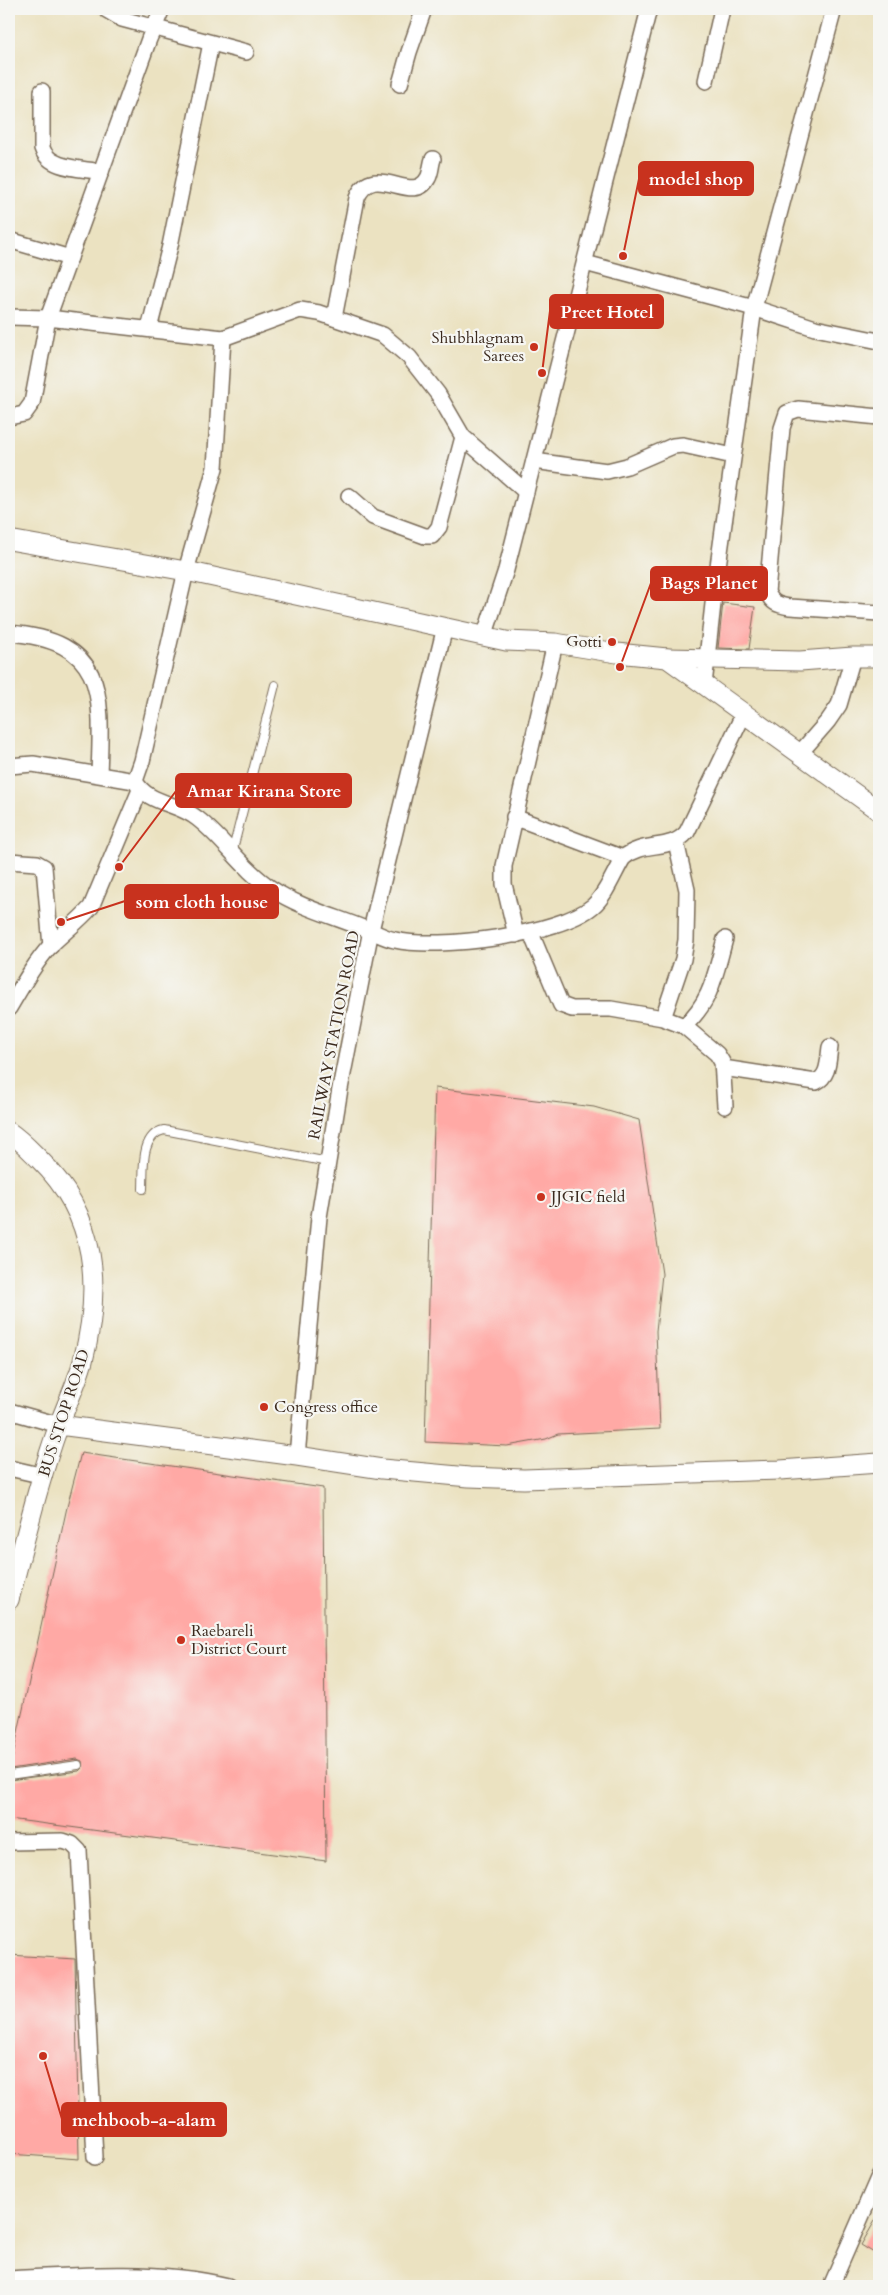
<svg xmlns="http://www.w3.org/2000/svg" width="888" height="2295" font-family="Cardo,serif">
	<rect width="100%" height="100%" fill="#f6f6f2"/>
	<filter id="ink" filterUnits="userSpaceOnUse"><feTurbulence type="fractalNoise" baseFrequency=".02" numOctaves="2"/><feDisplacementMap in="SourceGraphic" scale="10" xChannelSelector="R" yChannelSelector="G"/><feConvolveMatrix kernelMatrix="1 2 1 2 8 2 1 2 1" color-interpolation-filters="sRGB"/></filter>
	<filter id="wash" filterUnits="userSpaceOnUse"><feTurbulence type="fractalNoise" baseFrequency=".0096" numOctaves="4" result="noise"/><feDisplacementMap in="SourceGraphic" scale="20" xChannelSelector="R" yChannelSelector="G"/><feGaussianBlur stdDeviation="1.12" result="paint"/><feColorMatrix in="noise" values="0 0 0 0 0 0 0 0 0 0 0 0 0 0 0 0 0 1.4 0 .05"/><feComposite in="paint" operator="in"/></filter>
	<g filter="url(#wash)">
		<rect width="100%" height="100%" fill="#ebe2c1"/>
		<g id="blocks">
			<g fill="#ffa9a5">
				<path d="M723,603L755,607L749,649L718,648Z"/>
				<path d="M435,1088L594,1107L639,1120L662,1274L656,1331L660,1429L558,1434L546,1439L507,1446L425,1442Z"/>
				<path d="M81,1453L323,1488L326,1861L9,1819V1780L79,1771L83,1767L82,1761L77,1759L10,1769L67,1507Z"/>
				<path d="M9,1955L75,1959L79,2159L9,2154Z"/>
				<path d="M879,2214V2256L861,2245Z"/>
			</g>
		</g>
	</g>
	<g filter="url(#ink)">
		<use href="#blocks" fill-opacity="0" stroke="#796a57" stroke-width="1"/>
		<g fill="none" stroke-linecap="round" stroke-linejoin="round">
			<g stroke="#796a57" stroke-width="10">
				<g id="service">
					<path d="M232,853L275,685"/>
					<path d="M143,1189C144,1169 140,1135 164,1130L328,1162"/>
					<path d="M9,1775L78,1765"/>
				</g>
			</g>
			<g stroke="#796a57" stroke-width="18">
				<g id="minor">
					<path d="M105,9L122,19L246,52"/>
					<path d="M706,81L722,9"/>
					<path d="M400,84L409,52L424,9"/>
					<path d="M42,91V148C49,170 82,168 101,172"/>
					<path d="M9,240L70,258"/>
					<path d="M585,263L754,308L815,328L879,341"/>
					<path d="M9,317L48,318L149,39L162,9"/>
					<path d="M334,318L357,198C373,159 413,207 428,178C431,173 431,164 433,159"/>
					<path d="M149,329L170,246L211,43"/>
					<path d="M9,417L24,414L32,403L48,318L223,338L300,310L319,313L383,335L409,357L438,394L463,437L526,492"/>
					<path d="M879,417L798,409L787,413L782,428L767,592C772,603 777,605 790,607L879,613"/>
					<path d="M534,461L607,471L627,466L673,446L683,445L733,456"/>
					<path d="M349,496L373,517L425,536H432L439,527L463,437"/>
					<path d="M9,633C107,641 102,694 99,774"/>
					<path d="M484,637L506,570L649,9"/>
					<path d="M704,685L714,595L754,308L834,9"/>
					<path d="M800,753L828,721L839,705L853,657"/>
					<path d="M9,766L33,764L135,781L142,761L186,571L215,468L223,338"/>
					<path d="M135,781C148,805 178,802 198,819C225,840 243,870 272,889C299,907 333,916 363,928C373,931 384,938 395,940C438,950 559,935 593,906C606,895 614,873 623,858C644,840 670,852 687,832L744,713"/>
					<path d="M514,817L623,858"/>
					<path d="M9,861L37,863L44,867L51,946"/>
					<path d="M530,931L561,1005L572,1009H611L663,1018L684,1026L717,1054L722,1062L725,1106"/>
					<path d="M516,935L504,884V866L555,643"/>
					<path d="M9,1008C22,986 34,964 51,945C64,932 79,921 91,907L140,790"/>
					<path d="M663,1018L683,959L686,940L687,890L676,842"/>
					<path d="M684,1026C712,1001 715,974 725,939"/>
					<path d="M723,1068L816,1082C829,1076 828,1061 830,1047"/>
					<path d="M9,1411L59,1425"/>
					<path d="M297,1456L319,1217L340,1089L371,930L445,627"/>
					<path d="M9,1468L44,1476"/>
					<path d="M9,1842L63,1841L72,1844L79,1851L95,2157"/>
					<path d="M9,2279C78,2275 160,2269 228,2286"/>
					<path d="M831,2286L879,2176"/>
				</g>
			</g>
			<g stroke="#796a57" stroke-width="21">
				<g id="tertiary">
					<path d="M9,540L186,571L506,641L555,643L617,653L667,658L879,811"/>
					<path d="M667,658L800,661L853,657H879"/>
					<path d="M9,1132C21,1140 30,1150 40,1160C97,1216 102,1286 83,1361C77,1383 67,1403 59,1425C39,1479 24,1544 9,1600"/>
					<path d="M59,1425L297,1456L382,1469L469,1477L524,1479L780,1470L879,1463"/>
				</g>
			</g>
			<use href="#service" stroke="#fff" stroke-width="8"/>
			<use href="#minor" stroke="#fff" stroke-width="15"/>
			<use href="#tertiary" stroke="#fff" stroke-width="19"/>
		</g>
	</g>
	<g fill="#c8321e" stroke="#f6f6f2" stroke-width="2">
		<circle cx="534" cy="347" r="5"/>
		<circle cx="612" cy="642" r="5"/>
		<circle cx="541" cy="1197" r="5"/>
		<circle cx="264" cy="1407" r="5"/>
		<circle cx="181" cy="1640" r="5"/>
	</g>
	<g text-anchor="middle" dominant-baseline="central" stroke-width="4.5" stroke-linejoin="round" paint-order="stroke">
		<g font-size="16" fill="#3b2a1e" stroke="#f6f6f2" text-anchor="start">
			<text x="524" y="338" text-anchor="end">Shubhlagnam<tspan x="524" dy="18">Sarees</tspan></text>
			<text x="602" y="642" text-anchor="end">Gotti</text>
			<text x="551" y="1197">JJGIC field</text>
			<text x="274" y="1407">Congress office</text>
			<text x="191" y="1631">Raebareli<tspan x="191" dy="18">District Court</tspan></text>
		</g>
		<g font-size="16" fill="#3b2a1e" stroke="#f6f6f2">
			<text transform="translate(334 1035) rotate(-79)">RAILWAY STATION ROAD</text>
			<text transform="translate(64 1413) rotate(-72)">BUS STOP ROAD</text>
		</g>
	</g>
	<path fill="none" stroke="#c8321e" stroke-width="2" d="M623 256L639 179M542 373L550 311M620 667L651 583M119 867L176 791M61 922L125 901M43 2056L62 2119"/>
	<g fill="#c8321e" stroke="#f6f6f2" stroke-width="2">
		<circle cx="623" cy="256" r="5"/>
		<circle cx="542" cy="373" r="5"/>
		<circle cx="620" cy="667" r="5"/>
		<circle cx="119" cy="867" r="5"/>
		<circle cx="61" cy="922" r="5"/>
		<circle cx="43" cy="2056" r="5"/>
	</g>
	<g fill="#c8321e" stroke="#c8321e" stroke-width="2">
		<rect x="639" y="162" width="114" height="33" rx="5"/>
		<rect x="550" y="295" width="113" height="33" rx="5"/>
		<rect x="651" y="567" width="116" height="33" rx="5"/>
		<rect x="176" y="774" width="175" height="33" rx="5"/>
		<rect x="125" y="885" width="153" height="33" rx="5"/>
		<rect x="62" y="2103" width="164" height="33" rx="5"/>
	</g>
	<g font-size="18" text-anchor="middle" font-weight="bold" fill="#fff">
		<text x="696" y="185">model shop</text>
		<text x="607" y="318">Preet Hotel</text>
		<text x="709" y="589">Bags Planet</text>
		<text x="264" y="797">Amar Kirana Store</text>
		<text x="202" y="908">som cloth house</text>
		<text x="144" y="2126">mehboob-a-alam</text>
	</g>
	<rect width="888" height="2295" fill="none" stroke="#f6f6f2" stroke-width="30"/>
</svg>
